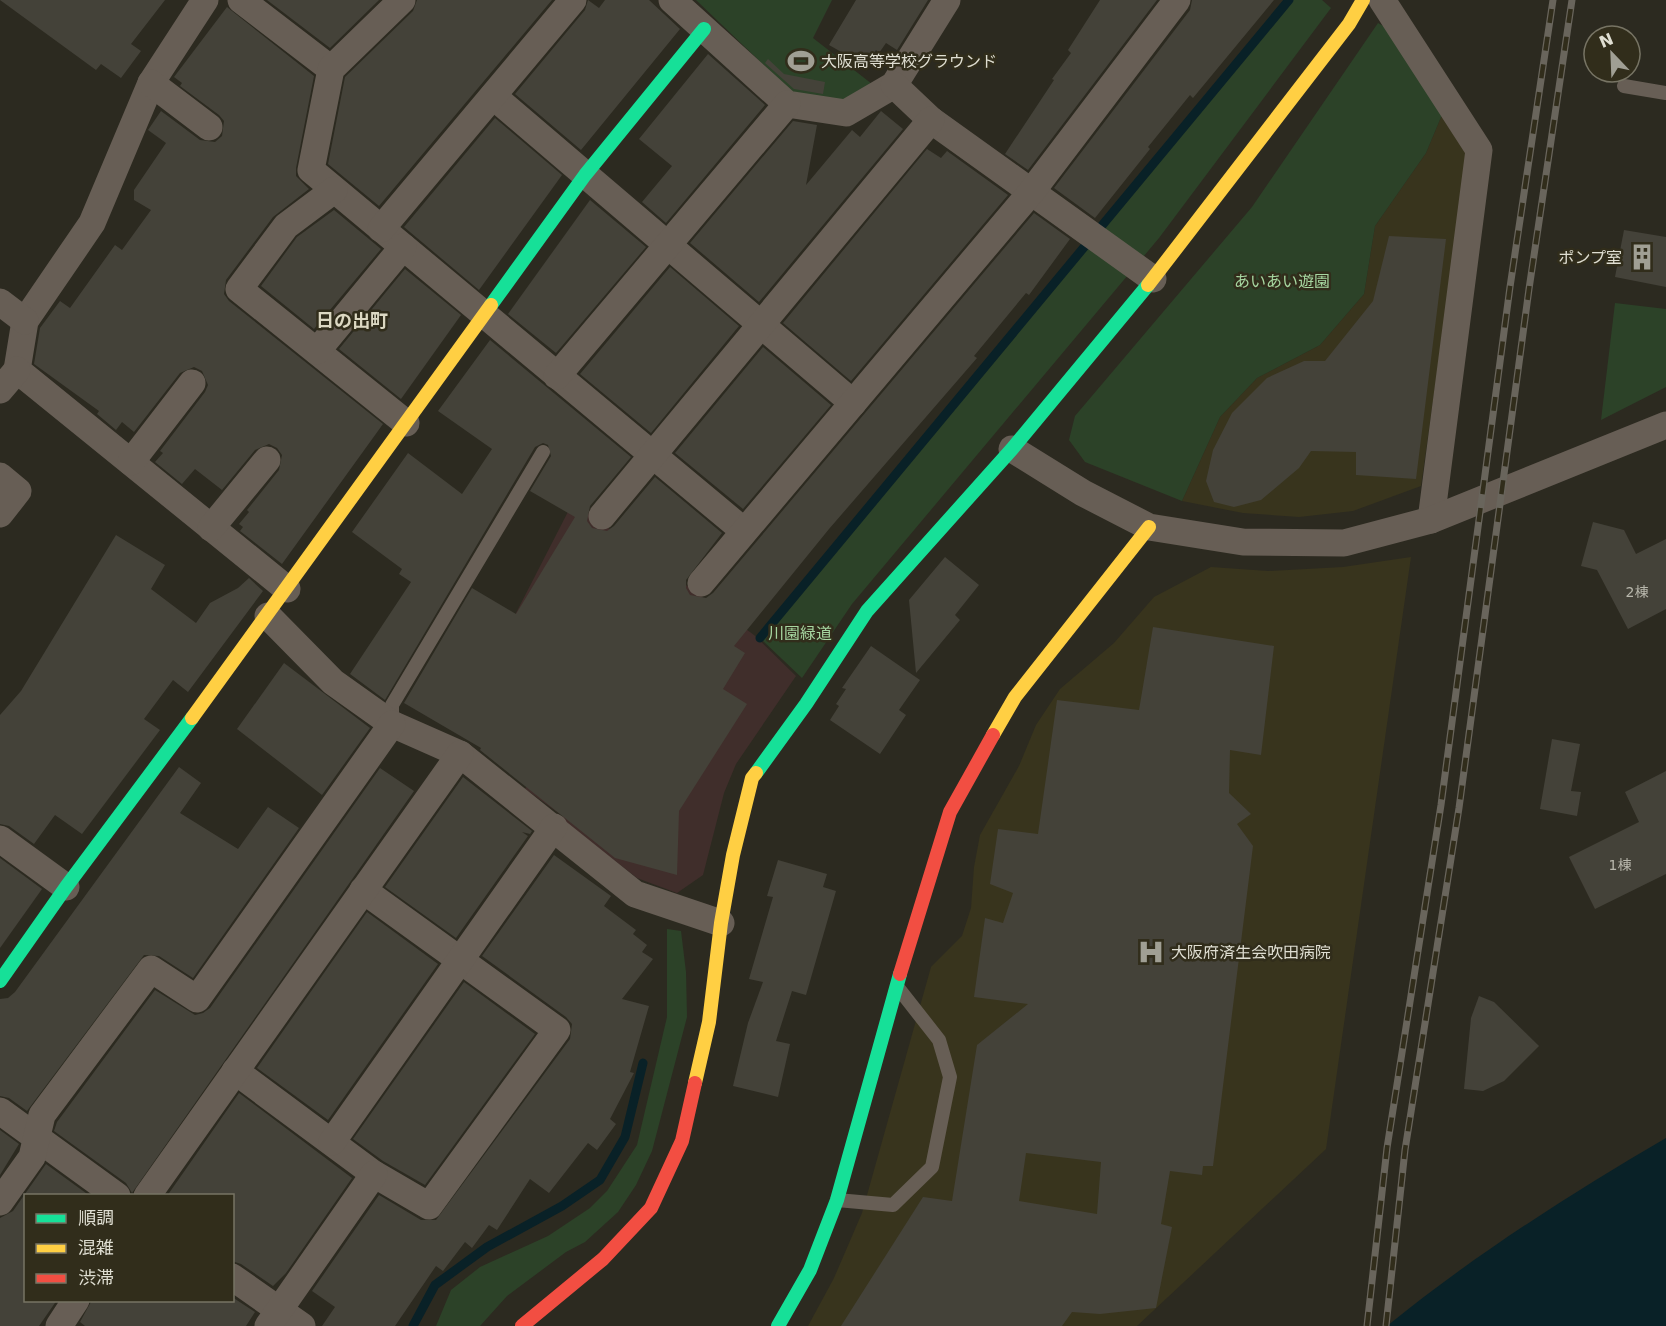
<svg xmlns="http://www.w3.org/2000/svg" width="1666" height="1326" font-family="'DejaVu Sans','Noto Sans JP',sans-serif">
	<rect width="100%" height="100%" fill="#2c2a20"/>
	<g fill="#38341d">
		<path d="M1444,110L1468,152L1421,486L1353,511L1299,517L1243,513L1182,501L1220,417L1257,378L1320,345L1364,294L1375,226L1426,153Z"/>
		<path d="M1411,557L1326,1149L1137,1326H808L834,1278L862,1213L931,967L962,936L971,908L974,867L980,835L1019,766L1036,725L1060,689L1114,643L1154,597L1211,567L1268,571L1343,567Z"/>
	</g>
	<path fill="#402e2b" d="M573,502L754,635L796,676L736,764L724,793L703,875L677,893L637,878L561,819L563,816L525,789L605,666L515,615Z"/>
	<g fill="#2c4228">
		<path d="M696,0H832L813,38L872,84L841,101L793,93Z"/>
		<path d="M1289,0H1322L1331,8L1159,238L852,604L802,678L760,638Z"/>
		<path d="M1378,23L1396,33L1444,110L1426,153L1375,226L1364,294L1320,345L1257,378L1220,417L1182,501L1085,462L1069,440L1075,416L1252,207Z"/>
		<path d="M1615,303L1666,309V387L1601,420Z"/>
		<path d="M667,929L681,931L686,972L687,1017L652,1151L636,1185L618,1212L585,1242L566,1252L507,1296L480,1326H436L451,1290L480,1267L548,1236L590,1208L607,1191L637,1145L667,1017Z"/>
	</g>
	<path fill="#092127" d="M1666,1138V1326H1387C1473,1256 1570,1194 1666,1138Z"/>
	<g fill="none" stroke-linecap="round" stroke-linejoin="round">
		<g stroke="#092127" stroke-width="9">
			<path d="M760,638L1289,0"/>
			<path d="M413,1326L435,1285L487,1247L562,1206L600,1180L625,1137L643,1063"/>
		</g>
	</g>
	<g fill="#444239" fill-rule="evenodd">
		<path d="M0,0H165L131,44L141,51L121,78L101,64L96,70Z"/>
		<path d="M267,0H379L330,48Z"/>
		<path d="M417,0H552L379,206L328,164L345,77L413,11Z"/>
		<path d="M588,0L599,8L605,0H649L680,29L581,150L515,94L585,10Z"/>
		<path d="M856,0H928L897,50L886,43L879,53L876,50L866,66L829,45Z"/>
		<path d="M1100,0H1157L1028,170L1005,154L1054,80L1052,79L1071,53L1068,50Z"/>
		<path d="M1192,0H1274L1193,98L1190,95L1148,147L1150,149L1095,218L1054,188L1190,10Z"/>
		<path d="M227,7L314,76L296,168V176L309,189L273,217L226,280L224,294L229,301L383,424L282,564L240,531L243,527L239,524L249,512L247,510L279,470L282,455L277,448L269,444L255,450L222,490L195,469L182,484L155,462L163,453L160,451L205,392L208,385L202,371L194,367L180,373L134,432L122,422L116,430L97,414L99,411L34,364L40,328L60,301L70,308L115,245L122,250L151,210L134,200V190L166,143L148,130L161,111L200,140L215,142L222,136L224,121L219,115L180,86L182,83L174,77Z"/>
		<path d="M708,54L765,105L666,223L642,202L672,166L639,139Z"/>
		<path d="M768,59L784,74L825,82L823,94L794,89L765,63Z"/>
		<path d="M881,111L903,129L759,302L690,243L793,121L817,125L806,185L852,130L860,137Z"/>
		<path d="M495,118L562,175L479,290L404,227Z"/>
		<path d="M927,149L941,158L947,151L1008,195L851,381L783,323Z"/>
		<path d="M590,200L646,247L556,353L508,314Z"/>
		<path d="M334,210L381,249L314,329L261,286L297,237Z"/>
		<path d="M1034,213L1070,239L1029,295L1026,293L974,356L977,358L829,529L734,646L745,653L723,689L747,704L679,811L677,875L615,858L480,750L481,748L404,703L472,588L516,614L575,517L530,491L551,456L548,445L543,443L535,447L385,700L350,674L411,582L399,574L402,569L352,532L408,453L462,494L492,449L438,411L490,340L631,457L590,506L587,521L592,528L607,531L614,526L655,477L722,533L686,580V588L690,595L706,598L713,593Z"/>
		<path d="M1624,230L1666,237V287L1615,277Z"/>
		<path d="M1389,236L1446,239L1416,479L1356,475V452L1311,451L1299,468L1261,500L1234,507L1214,502L1206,481L1213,450L1232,413L1267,378L1304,361H1325L1373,301Z"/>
		<path d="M670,267L739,326L651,433L580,374Z"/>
		<path d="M405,269L461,315L401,399L339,349Z"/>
		<path d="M763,347L831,405L743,509L675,453Z"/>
		<path d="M1593,522L1624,530L1636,554L1666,539V609L1628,629L1597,570L1581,566Z"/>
		<path d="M116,535L165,565L151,589L196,623L210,603L238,588L249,578L263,591L188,692L173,680L144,719L160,730L82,834L55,815L34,844L9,826L0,824V715L21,691Z"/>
		<path d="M945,557L979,585L955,615L960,620L916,673L909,600Z"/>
		<path d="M1153,627L1274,646L1261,755L1230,750L1229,793L1251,814L1237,824L1253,846L1213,1166H1203L1202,1175L1170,1171L1161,1224L1172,1227L1156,1308L1100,1314L1072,1312L1062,1326H841L923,1197L952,1201L977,1045L1028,1004L974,997L985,918L1003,923L1013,893L990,884L998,829L1038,834L1057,700L1139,710ZM1026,1153L1101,1162L1097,1214L1019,1201Z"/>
		<path d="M871,646L920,680L899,710L906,715L880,754L830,720L839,706L836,704L846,689L842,688Z"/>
		<path d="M284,663L370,728L322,795L237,729Z"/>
		<path d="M1552,739L1580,744L1571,791L1581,792L1577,816L1540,809Z"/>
		<path d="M179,767L201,783L180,813L238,849L268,807L299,828L193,978L159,956L144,955L27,1111L9,1098L0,1096V999L8,998L15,992Z"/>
		<path d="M380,768L414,791L132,1193L126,1183L54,1131L57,1122L155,990L195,1015L203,1013L210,1008Z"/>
		<path d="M1666,771V874L1595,909L1569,857L1639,822L1625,792Z"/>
		<path d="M463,777L532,831L530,834L522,832L528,836L456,938L385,887Z"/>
		<path d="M554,855L611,896L604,906L636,930L633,934L647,945L642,952L653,959L622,999L649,1006L630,1072L634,1073L610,1119L616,1124L597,1150L588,1143L549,1193L530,1179L497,1230L489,1225L472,1248L465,1242L443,1271L436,1266L395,1326H322L335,1307L312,1291L379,1195L421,1220H436L570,1039L572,1024L566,1017L482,956Z"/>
		<path d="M0,858L42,889L0,948Z"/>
		<path d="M778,860L827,874L823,887L836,891L806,995L792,991L776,1041L790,1044L778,1097L733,1086L748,1023L763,982L749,979L773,897L767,896Z"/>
		<path d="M367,912L438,964L328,1120L257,1068Z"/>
		<path d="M464,982L535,1034L425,1185L383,1161L353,1139Z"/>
		<path d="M1479,996L1494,1002L1539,1046L1504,1081L1483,1091L1464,1089L1471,1018Z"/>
		<path d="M239,1093L352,1178L286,1273L273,1286L241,1264L232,1261V1196H167Z"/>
		<path d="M0,1130L19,1144L0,1175Z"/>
		<path d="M46,1164L90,1196H26V1300H57L39,1326H0V1218L13,1211Z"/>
		<path d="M232,1297L255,1312L246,1326H85L80,1322L92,1300H232Z"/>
	</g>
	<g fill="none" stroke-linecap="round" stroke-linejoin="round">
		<g stroke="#675e55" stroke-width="14">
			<path d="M1624,86L1666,93"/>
			<path d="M392,724V705L543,452"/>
			<path d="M837,1200L893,1205L932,1167L950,1077L939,1040L899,989"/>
		</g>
		<g stroke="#675e55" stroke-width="27">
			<path d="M205,0L151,83L92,223L25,321L17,370L287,589"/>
			<path d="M241,0L331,69"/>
			<path d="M402,0L331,69L311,170L744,531"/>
			<path d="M672,0L787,104L846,113L894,85L947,0"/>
			<path d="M1382,0L1479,150L1431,520"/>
			<path d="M151,83L209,127"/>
			<path d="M894,85L931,120L1153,279"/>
			<path d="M493,96L853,403"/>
			<path d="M334,190L286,226L239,289L406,423"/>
			<path d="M381,229L573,0"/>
			<path d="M0,302L25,321"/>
			<path d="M317,351L403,247"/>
			<path d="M557,376L787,104"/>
			<path d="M0,390L17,370"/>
			<path d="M1012,449L1083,493L1149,527L1243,542L1344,543L1431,520L1666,425"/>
			<path d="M131,462L192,383"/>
			<path d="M0,476L18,491L0,514"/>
			<path d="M602,516L931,120"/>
			<path d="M211,528L267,460"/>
			<path d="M701,583L1032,191L1177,0"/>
			<path d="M268,616L333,682L392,724L460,754L635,894L721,923"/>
			<path d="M0,839L66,887"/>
			<path d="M235,1071L374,1174L429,1206L557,1030L363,890"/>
			<path d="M0,1111L117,1196"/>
			<path d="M332,1142L554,827"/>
			<path d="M147,1196L460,754"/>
			<path d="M0,1202L32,1157L42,1115L151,969L197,999L392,724"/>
			<path d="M232,1277L302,1326"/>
			<path d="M59,1326L76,1300"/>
			<path d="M268,1326L374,1174"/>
		</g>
		<g stroke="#16e098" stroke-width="14">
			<path d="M491,305L585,175L704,29"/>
			<path d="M756,773L806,704L867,611L1012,449L1148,285"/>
			<path d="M0,981L66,887L192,718"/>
			<path d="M778,1326L810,1270L837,1200L900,974"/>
		</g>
		<g stroke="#ffcf43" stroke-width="14">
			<path d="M1148,285L1349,24L1363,0"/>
			<path d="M192,718L491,305"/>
			<path d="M993,735L1015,697L1149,527"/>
			<path d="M695,1083L709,1022L721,923L733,855L752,778L756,773"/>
		</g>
		<g stroke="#f24e42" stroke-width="14">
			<path d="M900,974L950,812L993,735"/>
			<path d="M522,1326L603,1259L651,1208L682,1141L695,1083"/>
		</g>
		<g stroke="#69655c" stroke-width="7">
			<g id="rail">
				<path d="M1367,1326L1387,1148L1441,805L1510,287L1553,0"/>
				<path d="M1386,1326L1405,1150L1459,808L1529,289L1572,0"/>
			</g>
		</g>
		<use href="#rail" stroke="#312d1b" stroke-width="4.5" stroke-dasharray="14" stroke-linecap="butt"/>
	</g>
	<defs>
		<g id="stadium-bare" transform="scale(2.07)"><path d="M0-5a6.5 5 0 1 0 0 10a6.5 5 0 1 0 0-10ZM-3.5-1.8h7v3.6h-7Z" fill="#a09f94" stroke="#312d1b" stroke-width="2.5" paint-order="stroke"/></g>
		<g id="building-bare" transform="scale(2.07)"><path d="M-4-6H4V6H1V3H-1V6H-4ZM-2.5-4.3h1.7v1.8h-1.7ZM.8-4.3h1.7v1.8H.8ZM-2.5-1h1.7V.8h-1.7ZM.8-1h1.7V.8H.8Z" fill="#a09f94" stroke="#312d1b" stroke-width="2.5" paint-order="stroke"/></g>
		<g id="hospital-bare" transform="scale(2.07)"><path d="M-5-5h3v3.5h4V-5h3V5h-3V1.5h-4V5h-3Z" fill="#a09f94" stroke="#312d1b" stroke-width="2.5" paint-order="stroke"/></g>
	</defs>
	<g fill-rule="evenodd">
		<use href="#stadium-bare" x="801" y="61"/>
		<use href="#building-bare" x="1642" y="257"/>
		<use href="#hospital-bare" x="1151" y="952"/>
	</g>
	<g text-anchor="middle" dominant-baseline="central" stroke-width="5" stroke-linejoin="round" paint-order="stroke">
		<g font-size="14" fill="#b8b7ac">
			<text x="1637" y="592">2棟</text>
			<text x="1620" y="865">1棟</text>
		</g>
		<g font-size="16" fill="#dfded2" stroke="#312d1b" text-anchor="start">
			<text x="821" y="61">大阪高等学校グラウンド</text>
			<text x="1622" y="257" text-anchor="end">ポンプ室</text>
			<text x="1171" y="952">大阪府済生会吹田病院</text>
		</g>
		<g font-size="16" fill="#a6d6a0" stroke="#312d1b">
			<text x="1282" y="281">あいあい遊園</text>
			<text x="800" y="633">川園緑道</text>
		</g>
		<g font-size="18" font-weight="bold" fill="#dcd8c2" stroke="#312d1b">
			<text x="352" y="320">日の出町</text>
		</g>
	</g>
	<rect x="24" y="1194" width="210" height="108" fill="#312d1b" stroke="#777464" stroke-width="1.5"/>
	<rect x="36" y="1214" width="30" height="9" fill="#16e098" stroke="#777464" stroke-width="1.5"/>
	<text x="78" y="1224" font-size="18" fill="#dfded2">順調</text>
	<rect x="36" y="1244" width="30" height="9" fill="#ffcf43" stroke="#777464" stroke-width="1.5"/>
	<text x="78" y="1254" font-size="18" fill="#dfded2">混雑</text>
	<rect x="36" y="1274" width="30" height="9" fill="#f24e42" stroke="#777464" stroke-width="1.5"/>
	<text x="78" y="1284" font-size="18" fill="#dfded2">渋滞</text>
	<g transform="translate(1612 54) rotate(337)"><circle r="28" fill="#312d1b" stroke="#777464" stroke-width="1.5"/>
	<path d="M0-4.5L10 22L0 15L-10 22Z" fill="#a09f94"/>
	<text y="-9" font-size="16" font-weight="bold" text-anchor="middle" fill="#dfded2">N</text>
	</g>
</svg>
